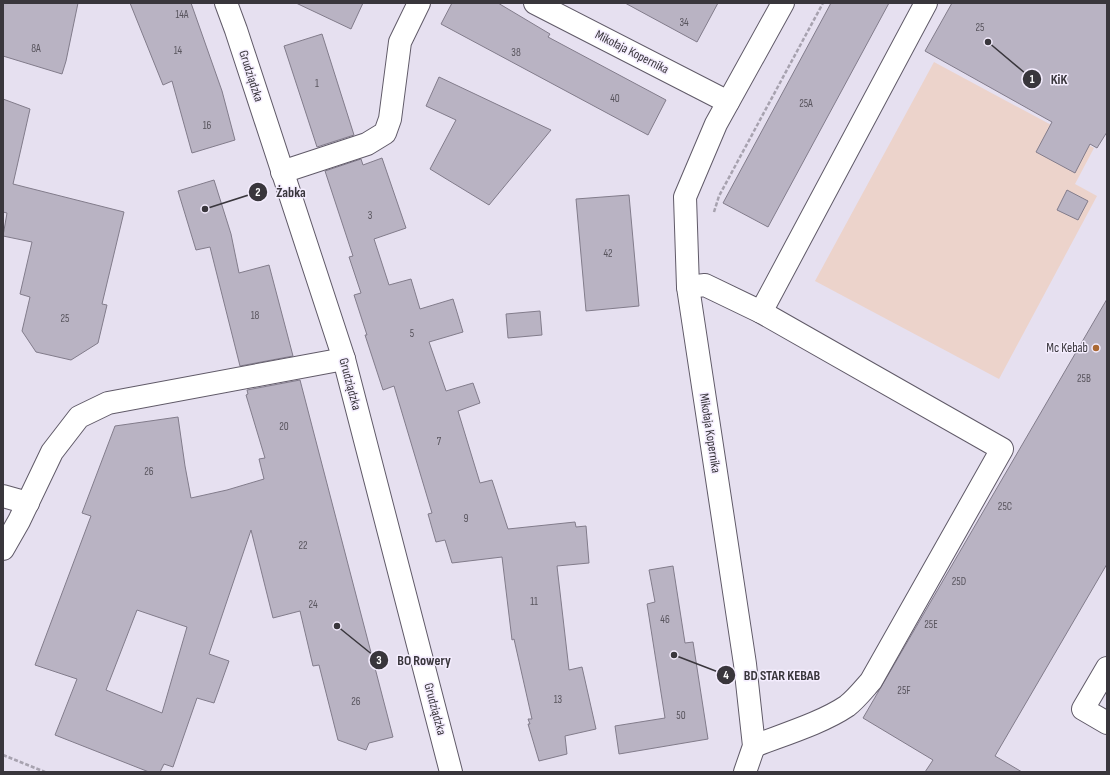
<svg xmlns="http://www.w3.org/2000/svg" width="1110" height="775" font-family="'Sofia Sans Condensed',sans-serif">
	<rect width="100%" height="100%" fill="#e6e0f0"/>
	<path fill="#ecd3cb" d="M934,62L1094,148L1075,184L1097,196L999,379L815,281Z"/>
	<g fill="#b9b3c3" stroke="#827c8b" fill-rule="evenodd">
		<path d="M3,3H78L66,61L62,74L3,56Z"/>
		<path d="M130,3H191L222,91L235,140L192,153L172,81L163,85Z"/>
		<path d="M296,3H363L351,29Z"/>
		<path d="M452,3H498L550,34L548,37L666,100L648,135L441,24Z"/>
		<path d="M625,3H718L697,42Z"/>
		<path d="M831,3H889L768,227L723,203Z"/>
		<path d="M952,3H1107V132L1097,148L1090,144L1075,173L1036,152L1052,122L925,51Z"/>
		<path d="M322,34L354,135L317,147L284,46Z"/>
		<path d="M439,77L551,130L489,205L430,169L456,120L426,106Z"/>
		<path d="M3,99L30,109L13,184L124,212L102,304L107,305L98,343L71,360L36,352L22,331L30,297L20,294L32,242L3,236L7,213L3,212Z"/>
		<path d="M382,158L406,228L374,239L389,285L411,279L420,309L453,299L463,332L429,342L446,391L473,383L480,403L458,411L480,483L492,480L508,529L575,522L576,527L586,526L589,563L557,566L569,670L582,667L596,729L565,736L567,754L539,761L528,724H530L528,719H532L514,639L512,640L502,557L452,563L445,540L436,542L428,514L432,513L394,386L383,390L365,335H367L354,295L361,293L349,257L353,256L325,171L361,159L363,165Z"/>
		<path d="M214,180L231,234L239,273L269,265L293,356L240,366L210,247L196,250L178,191Z"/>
		<path d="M1067,190L1088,201L1078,220L1057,210Z"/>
		<path d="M629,195L639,306L586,311L576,199Z"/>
		<path d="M1107,299V564L995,756L1022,772H925L933,760L863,718Z"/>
		<path d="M540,311L542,335L508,338L506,314Z"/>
		<path d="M300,380L393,737L369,743L366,750L338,740L319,665L313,666L300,611L273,618L251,530L209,654L229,661L214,703L197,698L173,767L164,764L160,772H149L55,735L77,679L35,665L91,516L82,513L115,426L178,417L185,466L191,498L227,490L264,479L259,459L265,458L246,395L248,394L247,390ZM137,610L187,627L162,713L106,690Z"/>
		<path d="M673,566L685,643L693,642L708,739L619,754L615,726L665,718L647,604L655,602L649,570Z"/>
	</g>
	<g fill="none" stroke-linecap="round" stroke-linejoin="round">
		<g stroke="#605a68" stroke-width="24">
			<g id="minor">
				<path d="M226,3L236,30L344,359L451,772"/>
				<path d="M535,3L728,102"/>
				<path d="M282,172L367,144L385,133L390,119L400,42L419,3"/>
				<path d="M688,287L705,285L761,312L1002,449L871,681C863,690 856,699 847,706C822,723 782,735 754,746"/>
				<path d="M761,312L926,3"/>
				<path d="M3,496L28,503"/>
				<path d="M3,549L19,521L52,452L79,417L108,403L344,359"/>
				<path d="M1107,668L1083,709L1107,723"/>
				<path d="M745,772L754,746L745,664L688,287L685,197L716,124L783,3"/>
			</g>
		</g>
		<g stroke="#a7a2af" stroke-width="2.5" stroke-dasharray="4 2" stroke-linecap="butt">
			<path d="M714,212L719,196L823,3"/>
			<path d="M3,755L45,772"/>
		</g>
		<use href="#minor" stroke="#fff" stroke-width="22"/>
	</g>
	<circle fill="#aa6833" stroke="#f4edfe" stroke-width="1.5" cx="1096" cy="348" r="4"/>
	<g text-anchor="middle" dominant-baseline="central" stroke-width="3" stroke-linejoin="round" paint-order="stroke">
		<g font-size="11" fill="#59555e">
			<text x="182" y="14">14A</text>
			<text x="684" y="22">34</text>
			<text x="980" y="27">25</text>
			<text x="36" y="48">8A</text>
			<text x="178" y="50">14</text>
			<text x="516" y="52">38</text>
			<text x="317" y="83">1</text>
			<text x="615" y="98">40</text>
			<text x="806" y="103">25A</text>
			<text x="207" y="125">16</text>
			<text x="370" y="215">3</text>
			<text x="608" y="253">42</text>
			<text x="255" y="315">18</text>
			<text x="65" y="318">25</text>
			<text x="412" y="333">5</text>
			<text x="1084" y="378">25B</text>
			<text x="284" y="426">20</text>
			<text x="439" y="441">7</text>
			<text x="149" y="471">26</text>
			<text x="1005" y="506">25C</text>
			<text x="466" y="518">9</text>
			<text x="303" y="545">22</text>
			<text x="959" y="581">25D</text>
			<text x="534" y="601">11</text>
			<text x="313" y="604">24</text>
			<text x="665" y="619">46</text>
			<text x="931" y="624">25E</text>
			<text x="904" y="690">25F</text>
			<text x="558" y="699">13</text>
			<text x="356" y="701">26</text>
			<text x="681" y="715">50</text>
		</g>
		<g font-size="13" fill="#39363c" stroke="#f4edfe">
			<text transform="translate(632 52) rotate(27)">Mikołaja Kopernika</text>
			<text transform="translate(251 76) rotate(72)">Grudziądzka</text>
			<text transform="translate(350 384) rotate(75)">Grudziądzka</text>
			<text transform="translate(710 433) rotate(81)">Mikołaja Kopernika</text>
			<text transform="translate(435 709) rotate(75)">Grudziądzka</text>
		</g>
		<g font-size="13" fill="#39363c" stroke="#f4edfe" text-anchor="end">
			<text x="1088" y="348">Mc Kebab</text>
		</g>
	</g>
	<path fill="none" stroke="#39363c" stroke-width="1.5" d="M988 42L1032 79M205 209L258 192M337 626L379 660M674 655L726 675"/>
	<g fill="#39363c" stroke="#f4edfe" stroke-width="1.5">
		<circle cx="988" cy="42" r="4"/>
		<circle cx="205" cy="209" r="4"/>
		<circle cx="337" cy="626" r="4"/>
		<circle cx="674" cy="655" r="4"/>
		<circle cx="1032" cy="79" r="10"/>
		<circle cx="258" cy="192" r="10"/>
		<circle cx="379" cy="660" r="10"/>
		<circle cx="726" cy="675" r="10"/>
	</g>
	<g font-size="12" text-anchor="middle" font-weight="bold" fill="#fff">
		<text x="1032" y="83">1</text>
		<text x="258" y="196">2</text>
		<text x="379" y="664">3</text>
		<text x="726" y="679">4</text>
	</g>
	<g font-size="14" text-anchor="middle" font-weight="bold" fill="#39363c" stroke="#f4edfe" stroke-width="3" stroke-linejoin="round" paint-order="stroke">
		<text x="1059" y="84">KiK</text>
		<text x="291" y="197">Żabka</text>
		<text x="424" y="665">BO Rowery</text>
		<text x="782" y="680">BD STAR KEBAB</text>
	</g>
	<rect width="1110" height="775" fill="none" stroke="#39363c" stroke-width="8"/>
</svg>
